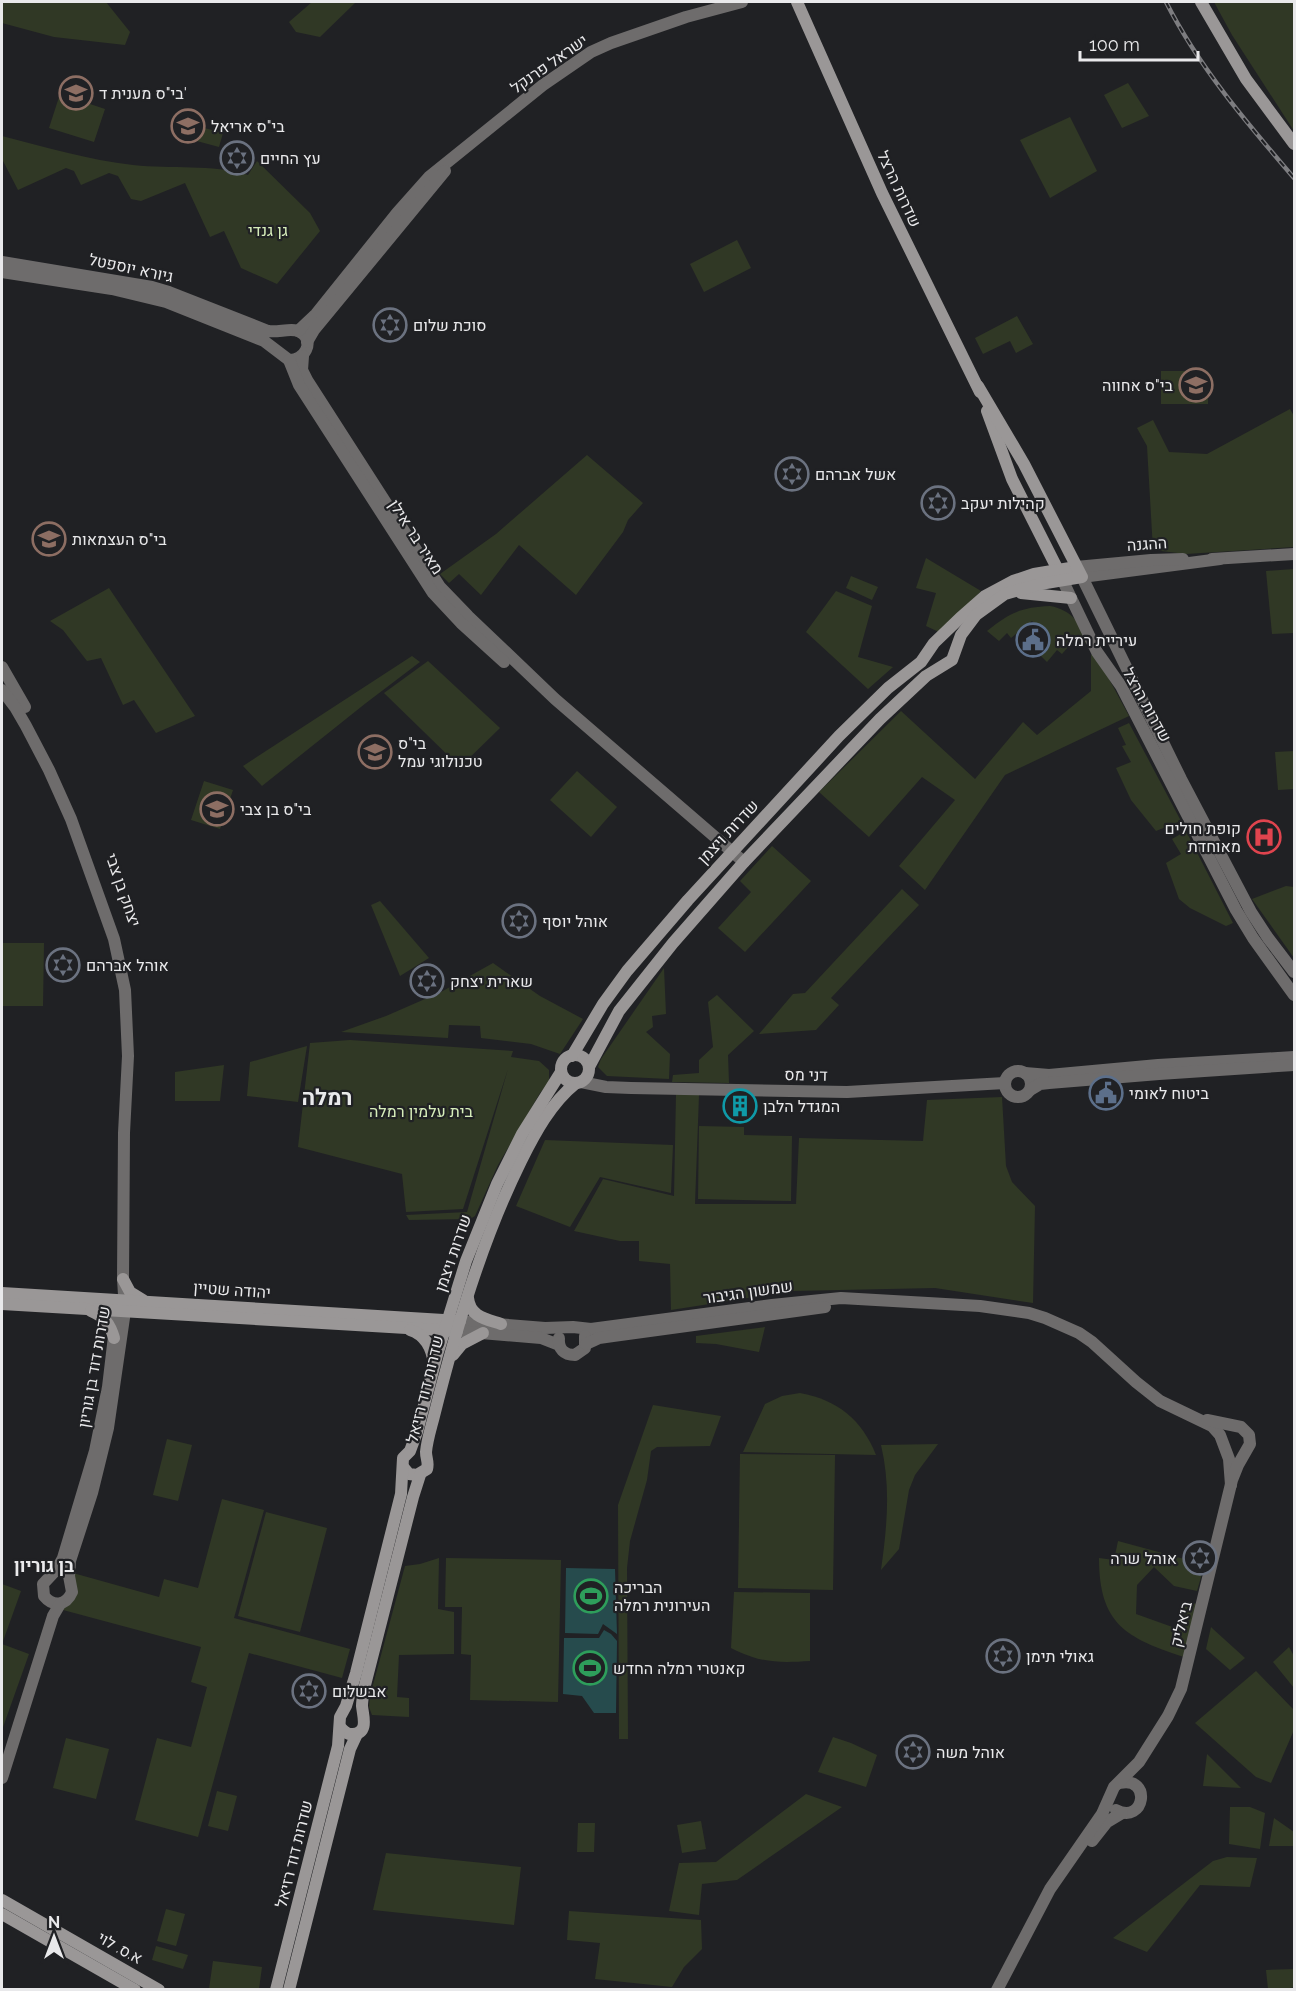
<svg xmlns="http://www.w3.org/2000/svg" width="1296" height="1991" font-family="Raleway,Heebo,sans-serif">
	<rect width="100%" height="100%" fill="#202124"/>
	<g fill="#303825">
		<path d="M2,2H106L130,32L125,45L54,37L2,23Z"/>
		<path d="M312,2H356L320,37L296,32L289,22Z"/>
		<path d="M1214,2H1294V131L1232,35Z"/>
		<path d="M1128,83L1149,116L1122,128L1104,95Z"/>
		<path d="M60,94L105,109L94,142L49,128Z"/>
		<path d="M1070,117L1097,171L1050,198L1020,140Z"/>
		<path d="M197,126L223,133L219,147L193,140Z"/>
		<path d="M2,136C45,147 89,160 133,165C172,169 211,164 248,175L257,161L310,213L320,231L277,284L241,268L224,231L210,237L185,183L141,201L131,199L118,176L109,173L81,185L74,171L66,168L18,190L2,159Z"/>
		<path d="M737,240L751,268L704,292L690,264Z"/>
		<path d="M1017,316L1033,344L1016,353L1010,341L983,354L975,338Z"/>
		<rect x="1161" y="371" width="47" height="33"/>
		<path d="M1290,409L1294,416V547L1186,554L1153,550L1147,446L1137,428L1153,420L1169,452L1207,454Z"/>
		<path d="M587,455L643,503L628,520L623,532L576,595L519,545L481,595L459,574L449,583L440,574L496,534Z"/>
		<path d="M926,558L981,591L941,633L926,626L936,593L916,588Z"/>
		<path d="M1294,569V633L1272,634L1266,571Z"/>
		<path d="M851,576L878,587L872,600L846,588Z"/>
		<path d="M109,588L195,716L156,733L134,700L123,705L101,658L87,661L63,630L50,621Z"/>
		<path d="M836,591L872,606L858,657L893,667L868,689L806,632Z"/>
		<path d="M1050,606C1072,610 1079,623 1089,641L1084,644L1078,636L1062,654L1057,650L1047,662L1037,652L1050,639L1032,621L1011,638L1007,633L999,641L987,631C1009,613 1022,607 1050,606Z"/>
		<path d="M1095,653L1129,716L1005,775L925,890L899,866L955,800L922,777L869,837L819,792L901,711L975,779L1023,722L1037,735L1091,691V655Z"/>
		<path d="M412,656L420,662L366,703L262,786L243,766Z"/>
		<path d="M428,661L500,728L460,767L384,693Z"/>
		<path d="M1129,723L1181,821L1156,831L1131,800L1116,768L1131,762L1122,746L1126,745L1118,728Z"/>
		<path d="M1294,751V789L1278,790L1275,752Z"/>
		<path d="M577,771L617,807L591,837L550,800Z"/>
		<path d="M204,781L233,790L220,829L191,820Z"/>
		<path d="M1186,831L1233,923L1226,926L1190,908L1179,899L1166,863L1181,854L1172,839Z"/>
		<path d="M772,846L811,881L745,952L718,928L751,892L740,881Z"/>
		<path d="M1286,886L1294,887V958L1252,899Z"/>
		<path d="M902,889L919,905L831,998L839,1005L816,1030L759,1034L793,994L805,993Z"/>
		<path d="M380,901L429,958L400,976L371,905Z"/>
		<path d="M2,943H44L43,1006H2Z"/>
		<path d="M493,963L540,996L583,1019L560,1054L531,1044L481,1038L480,1026L449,1025L448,1038L341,1032L386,1016L441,992Z"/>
		<path d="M664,968L666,1014L652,1016L653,1027L646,1032L670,1054L669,1079L607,1076L598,1067L601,1059Z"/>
		<path d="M717,995L754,1031L728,1055L729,1083L672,1082L673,1075L699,1073V1060L713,1047L708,1002Z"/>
		<path d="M350,1040L513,1051L511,1057L539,1061L549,1070V1082L540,1093L498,1165L475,1216L470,1219L409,1220L406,1215L467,1212L508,1069L463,1209L406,1212L402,1174L298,1147L310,1043Z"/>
		<path d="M307,1046L298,1102L247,1096L250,1062Z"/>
		<path d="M224,1065L220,1101H175V1072Z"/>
		<path d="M676,1094L699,1095L695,1204H796L799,1138L923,1141L927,1100L1002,1097L1006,1166L1012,1182L1035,1206L1033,1303L935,1288L793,1291L671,1310L670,1264L639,1261V1241H620L574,1231L603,1179L674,1196Z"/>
		<path d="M699,1126L744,1127V1135L792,1136L791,1201L698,1199Z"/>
		<path d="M545,1140L673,1145L671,1193L600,1177L570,1227L516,1206Z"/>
		<path d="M765,1327L759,1352L716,1344L696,1343V1336Z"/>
		<path d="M800,1393C838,1400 862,1420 876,1455L743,1452L765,1404L782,1396Z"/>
		<path d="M653,1405L721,1416L710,1446L657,1447L651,1451L647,1480L630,1541L627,1568L628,1739H619L618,1505Z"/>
		<path d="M167,1439L192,1445L178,1501L153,1495Z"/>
		<path d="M938,1444L915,1475L909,1490L899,1549L881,1570C887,1527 891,1487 881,1445Z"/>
		<path d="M740,1454L835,1455L833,1590L738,1588Z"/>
		<path d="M222,1499L264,1510L234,1618L350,1649L342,1678L249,1653L198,1837L135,1820L157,1738L191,1747L207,1687L191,1682L201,1647L63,1610L73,1573L159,1597L164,1579L198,1588Z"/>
		<path d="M266,1512L327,1528L300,1632L238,1616Z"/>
		<path d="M1118,1541L1188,1560L1187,1567L1203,1570L1197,1591L1174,1586L1154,1567L1137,1585L1136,1614L1178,1629L1182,1601L1197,1604L1184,1657C1126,1638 1099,1624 1099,1558L1114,1560Z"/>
		<path d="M439,1558L438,1609L454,1612V1654L399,1655L397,1697L409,1698V1717L372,1715L369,1707L370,1696L405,1566L420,1564Z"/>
		<path d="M446,1558L561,1560L558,1702L470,1700L471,1655L461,1654L462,1607H445Z"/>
		<path d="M2,1584L21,1591L2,1644L29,1654L2,1730Z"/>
		<path d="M734,1592L810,1593V1661C779,1663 760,1663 731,1648Z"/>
		<path d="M1211,1627L1213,1629L1245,1658L1230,1670L1206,1649Z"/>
		<path d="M1289,1647L1294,1656V1688L1273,1662Z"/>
		<path d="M1256,1671L1294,1710V1730L1271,1783L1256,1777L1195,1723Z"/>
		<path d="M833,1737L851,1743L877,1755L866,1787L818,1772Z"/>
		<path d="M66,1738L109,1749L96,1799L53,1788Z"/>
		<path d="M1207,1754L1241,1788L1203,1786Z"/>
		<path d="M217,1791L237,1796L228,1831L208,1826Z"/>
		<path d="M806,1794L842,1807L737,1880L702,1884L699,1915L669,1911L679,1863L716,1862Z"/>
		<path d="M1230,1807H1250L1265,1813L1260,1849L1229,1844Z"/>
		<path d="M1274,1818L1294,1832V1846H1269Z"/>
		<path d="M701,1821L706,1849L682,1853L677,1825Z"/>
		<path d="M578,1823H595L594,1852H577Z"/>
		<path d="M386,1853L521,1867L514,1925L373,1910Z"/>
		<path d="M1227,1857L1257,1858L1250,1887L1200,1885L1147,1952L1113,1938L1213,1861Z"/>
		<path d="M166,1909L185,1914L176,1946L157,1941Z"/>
		<path d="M569,1911L701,1920L702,1949L684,1967L672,1987L595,1979L600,1943L567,1940Z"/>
		<path d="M156,1946L188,1955L183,1969L152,1960Z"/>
		<path d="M213,1961L262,1967L259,1989H209Z"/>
		<path d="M1294,1969V1987L1287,1989H1268L1266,1970Z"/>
	</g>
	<g fill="#264b4d">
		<path d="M566,1568L615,1569L617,1634L603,1624L598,1634L565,1633Z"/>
		<path d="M604,1630L611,1634L617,1641L616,1713H594L582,1696L563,1694L564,1638H599Z"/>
	</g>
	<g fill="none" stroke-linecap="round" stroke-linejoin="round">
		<g stroke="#6e6c6c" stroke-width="12">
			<path d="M2,262L152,287L169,292L268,331C278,333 292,327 300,332C316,341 304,361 289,360L264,341L166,302L112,289L2,272"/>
			<path d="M298,331L316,314L397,213L429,177L543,85L591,52L611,43L686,17L742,2"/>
			<path d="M307,342L314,330L445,171"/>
			<path d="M303,356L302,370L307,380L440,587L468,616L555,699L744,862"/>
			<path d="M289,360L299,385L433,593L461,623L504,662"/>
			<path d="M1212,559L1294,554"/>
			<path d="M1220,559L1082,577L1181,779L1251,912L1268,938L1294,972"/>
			<path d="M1076,567L1151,560L1183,559"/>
			<path d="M1062,579L1097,652L1121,686L1236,910L1253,938L1294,995"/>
			<path d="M2,667L25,707"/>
			<path d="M2,690L15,707L26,726L49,770L71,819L114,939L125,990L128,1056L124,1133L123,1279L125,1311L108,1428L92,1493L70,1561L69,1576L72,1592C66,1606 53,1607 44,1596L43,1584L57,1569L63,1558L95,1451L108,1387L117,1311L121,1304"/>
			<circle cx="1018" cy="1084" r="13"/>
			<path d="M1025,1073L1049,1075L1158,1065L1294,1057"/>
			<path d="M581,1082L606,1087L631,1088L847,1092L1005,1083"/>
			<path d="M1030,1090L1040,1084L1049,1083L1159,1074L1294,1065"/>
			<path d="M460,1321L545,1328L573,1327L591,1329L772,1305L841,1298L980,1306L1029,1313L1045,1318L1079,1333L1092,1342L1136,1382L1160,1401L1212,1426L1220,1435L1229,1459L1231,1485"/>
			<path d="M457,1331L541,1338L559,1345"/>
			<path d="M559,1338C558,1349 564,1355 575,1355L585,1348V1336"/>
			<path d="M586,1344L599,1338L613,1336L825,1307"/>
			<path d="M2,1778L53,1616L60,1604"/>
			<path d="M1116,1810C1145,1825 1152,1776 1120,1783"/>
			<path d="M1092,1841L1107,1822L1122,1813"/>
			<path d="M997,1990L1050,1889L1102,1814L1114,1787L1139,1762L1168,1716L1181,1689L1232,1480L1238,1465L1250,1444L1249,1435L1241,1427L1207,1420"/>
		</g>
		<g stroke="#9a9797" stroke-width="12">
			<path d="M797,2L882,193L980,392"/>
			<path d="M1201,2L1246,79L1294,144"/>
			<path d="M987,411L1012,479L1061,576"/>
			<path d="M1021,593L1071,598"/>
			<circle cx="575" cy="1069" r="14"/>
			<path d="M572,1056L603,1004L627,971L688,900L839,736L888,688L921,662L934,643L960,618L985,596L1013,581L1034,574L1076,567"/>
			<path d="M589,1067L619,1011L673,943L744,862L880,719L926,676L952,660L961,635L976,615L1005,594L1040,584L1082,577L1024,464L978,386"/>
			<path d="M123,1279L130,1292L143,1300"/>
			<path d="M2,1293L460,1321"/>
			<path d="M468,1298C470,1317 486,1319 501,1324"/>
			<path d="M2,1304L457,1331"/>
			<path d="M91,1311C105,1317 110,1324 114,1338"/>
			<path d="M410,1330C426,1335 432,1348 434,1364"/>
			<path d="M453,1355L462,1344L483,1333"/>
			<path d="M404,1468L409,1474L417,1475L427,1469C429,1462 426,1459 426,1452C427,1440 431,1428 434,1416C456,1329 481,1242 521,1161C535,1133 551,1103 576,1083"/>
			<path d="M340,1727C344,1731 347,1735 353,1734C369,1733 363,1716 362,1706C362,1699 364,1692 365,1685L413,1497L420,1475"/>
			<path d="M2,1900L159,1990"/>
			<path d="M2,1914L135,1990"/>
			<path d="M276,1990L338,1746L340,1717L346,1706L356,1673L401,1494L403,1458L410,1451L417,1432L437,1355L466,1261L497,1184L522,1134L561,1072"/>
			<path d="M289,1990L350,1749L357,1734"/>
		</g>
		<g stroke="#7d7d80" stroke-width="4.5">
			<path id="rail" d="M1166,2C1199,67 1246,122 1294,178"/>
		</g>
		<use href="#rail" stroke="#202124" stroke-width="2" stroke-dasharray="7" stroke-linecap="butt"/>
	</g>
	<defs>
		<g id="school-ring" transform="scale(1.725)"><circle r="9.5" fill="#202124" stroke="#8d6e63" stroke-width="1.5"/><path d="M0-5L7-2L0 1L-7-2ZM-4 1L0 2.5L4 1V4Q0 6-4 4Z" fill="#8d6e63"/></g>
		<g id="synagogue-ring" transform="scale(1.725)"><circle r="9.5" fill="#202124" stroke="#6b7280" stroke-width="1.5"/><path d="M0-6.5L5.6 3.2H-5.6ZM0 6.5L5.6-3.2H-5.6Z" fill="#6b7280"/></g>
		<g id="civic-ring" transform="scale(1.725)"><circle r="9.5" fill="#202124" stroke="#5c6f8a" stroke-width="1.5"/><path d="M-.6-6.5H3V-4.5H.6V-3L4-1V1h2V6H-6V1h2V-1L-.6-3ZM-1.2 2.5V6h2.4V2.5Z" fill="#5c6f8a"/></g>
		<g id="hospital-ring" transform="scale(1.725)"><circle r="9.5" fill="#202124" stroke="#e0444e" stroke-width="1.5"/><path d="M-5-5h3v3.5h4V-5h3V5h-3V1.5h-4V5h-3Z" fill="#e0444e"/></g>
		<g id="building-ring" transform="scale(1.725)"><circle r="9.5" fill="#202124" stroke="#0f9aa8" stroke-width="1.5"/><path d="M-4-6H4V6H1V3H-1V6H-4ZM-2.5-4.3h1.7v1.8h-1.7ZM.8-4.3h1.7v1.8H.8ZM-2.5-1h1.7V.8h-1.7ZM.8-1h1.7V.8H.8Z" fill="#0f9aa8"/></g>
		<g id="stadium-ring" transform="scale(1.725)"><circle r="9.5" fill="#202124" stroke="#2e9e5b" stroke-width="1.5"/><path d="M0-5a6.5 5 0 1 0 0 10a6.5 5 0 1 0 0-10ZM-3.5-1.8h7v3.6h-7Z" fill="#2e9e5b"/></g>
	</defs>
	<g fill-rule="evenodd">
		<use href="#school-ring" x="76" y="93"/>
		<use href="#school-ring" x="188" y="126"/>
		<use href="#synagogue-ring" x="237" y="158"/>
		<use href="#synagogue-ring" x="390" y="325"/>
		<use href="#school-ring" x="1196" y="385"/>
		<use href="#synagogue-ring" x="792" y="474"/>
		<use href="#synagogue-ring" x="938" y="503"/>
		<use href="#school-ring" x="49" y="539"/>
		<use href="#civic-ring" x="1033" y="640"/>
		<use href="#school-ring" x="375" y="752"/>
		<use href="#school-ring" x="217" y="809"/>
		<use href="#hospital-ring" x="1264" y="837"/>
		<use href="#synagogue-ring" x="519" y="921"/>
		<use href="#synagogue-ring" x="63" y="965"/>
		<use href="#synagogue-ring" x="427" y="981"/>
		<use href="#civic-ring" x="1106" y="1093"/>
		<use href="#building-ring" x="740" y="1106"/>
		<use href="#synagogue-ring" x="1200" y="1558"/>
		<use href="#stadium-ring" x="591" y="1596"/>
		<use href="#synagogue-ring" x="1003" y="1656"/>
		<use href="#stadium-ring" x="590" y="1668"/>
		<use href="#synagogue-ring" x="309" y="1691"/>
		<use href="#synagogue-ring" x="913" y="1752"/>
	</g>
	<g text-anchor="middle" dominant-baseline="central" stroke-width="4.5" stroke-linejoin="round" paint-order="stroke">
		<g font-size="16" fill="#e9e9eb" stroke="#202124">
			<text transform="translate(549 64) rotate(-35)">ישראל פרנקל</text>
			<text transform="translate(899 189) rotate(65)">שדרות הרצל</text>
			<text transform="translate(131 268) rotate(12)">גיורא יוספטל</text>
			<text transform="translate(416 537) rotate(57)">מאיר בר אילן</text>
			<text transform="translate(1147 544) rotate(-4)">ההגנה</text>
			<text transform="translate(1147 705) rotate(61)">שדרות הרצל</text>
			<text transform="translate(728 832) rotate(-47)">שדרות ויצמן</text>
			<text transform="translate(123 890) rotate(71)">יצחק בן צבי</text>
			<text transform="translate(806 1075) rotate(1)">דני מס</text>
			<text transform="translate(453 1253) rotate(-71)">שדרות ויצמן</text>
			<text transform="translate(232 1290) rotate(4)">יהודה שטיין</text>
			<text transform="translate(748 1292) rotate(-8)">שמשון הגיבור</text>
			<text transform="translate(94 1367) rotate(-80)">שדרות דוד בן גוריון</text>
			<text transform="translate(425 1389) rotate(-76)">שדרות דוד רזיאל</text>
			<text transform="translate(1181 1624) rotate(-76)">ביאליק</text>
			<text transform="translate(294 1854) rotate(-76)">שדרות דוד רזיאל</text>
			<text transform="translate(120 1948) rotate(29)">א.ס. לוי</text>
		</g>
		<g font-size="16" fill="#e9e9eb" stroke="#202124" text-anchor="start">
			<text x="99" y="93">בי"ס מענית ד'</text>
			<text x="211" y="126">בי"ס אריאל</text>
			<text x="260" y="158">עץ החיים</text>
			<text x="413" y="325">סוכת שלום</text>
			<text x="1173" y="385" text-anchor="end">בי"ס אחווה</text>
			<text x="815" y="474">אשל אברהם</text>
			<text x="961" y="503">קהילות יעקב</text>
			<text x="72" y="539">בי"ס העצמאות</text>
			<text x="1056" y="640">עיריית רמלה</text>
			<text x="398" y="743">בי"ס<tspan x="398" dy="18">טכנולוגי עמל</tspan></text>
			<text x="240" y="809">בי"ס בן צבי</text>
			<text x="1241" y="828" text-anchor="end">קופת חולים<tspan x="1241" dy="18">מאוחדת</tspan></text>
			<text x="542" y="921">אוהל יוסף</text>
			<text x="86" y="965">אוהל אברהם</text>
			<text x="450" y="981">שארית יצחק</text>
			<text x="1129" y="1093">ביטוח לאומי</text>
			<text x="763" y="1106">המגדל הלבן</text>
			<text x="1177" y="1558" text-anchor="end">אוהל שרה</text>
			<text x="614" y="1587">הבריכה<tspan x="614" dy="18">העירונית רמלה</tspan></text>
			<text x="1026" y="1656">גאולי תימן</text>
			<text x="613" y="1668">קאנטרי רמלה החדש</text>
			<text x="332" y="1691">אבשלום</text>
			<text x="936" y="1752">אוהל משה</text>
		</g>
		<g font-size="16" fill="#d6edba" stroke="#202124">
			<text x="268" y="230">גן גנדי</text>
			<text x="421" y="1111">בית עלמין רמלה</text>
		</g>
		<g font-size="18" font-weight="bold" fill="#e9e9eb" stroke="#202124">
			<text x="44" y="1565">בן גוריון</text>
		</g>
		<g font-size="22" font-weight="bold" fill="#e9e9eb" stroke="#202124">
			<text x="327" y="1097">רמלה</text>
		</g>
	</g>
	<rect width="1296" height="1991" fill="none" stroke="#e9e9eb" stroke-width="6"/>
	<g transform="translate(54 1937)" stroke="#202124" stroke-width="4.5" paint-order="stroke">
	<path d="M0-4.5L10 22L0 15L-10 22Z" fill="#e9e9eb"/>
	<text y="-9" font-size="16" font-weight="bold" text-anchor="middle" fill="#e9e9eb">N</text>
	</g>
	<path d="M1080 51v9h118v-9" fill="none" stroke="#e9e9eb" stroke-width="3"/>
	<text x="1089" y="51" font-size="18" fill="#e9e9eb" stroke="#202124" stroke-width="4.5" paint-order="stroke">100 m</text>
</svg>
